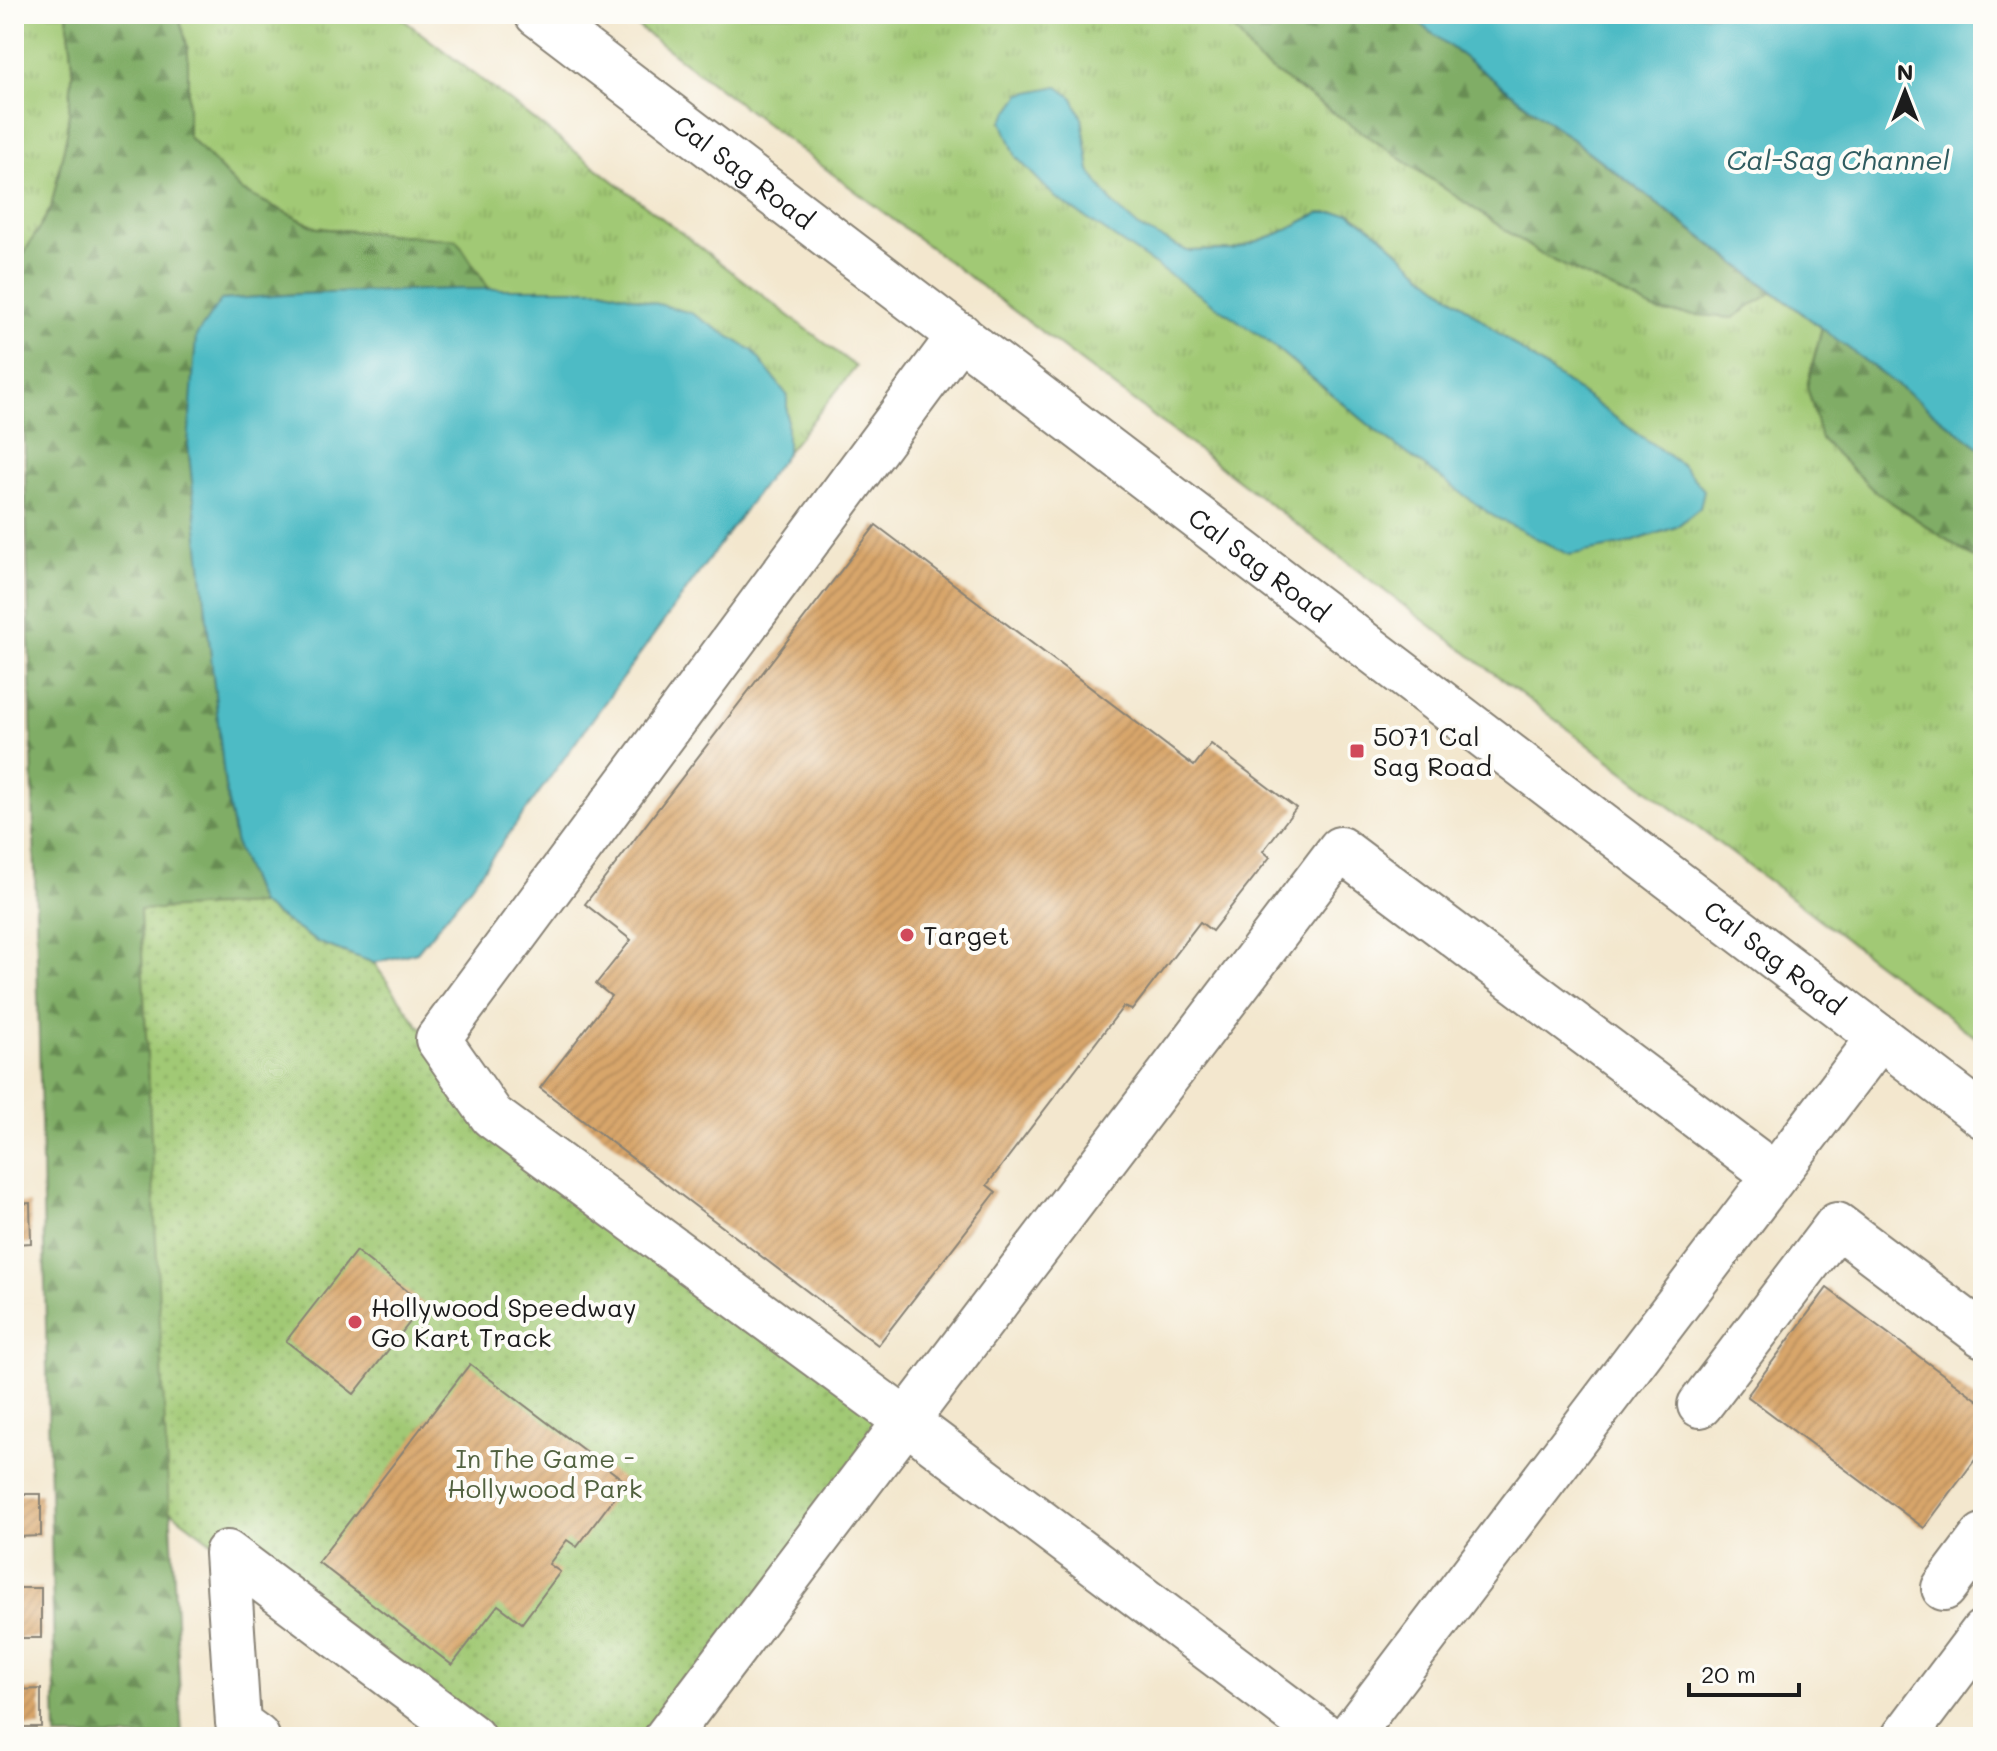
<svg xmlns="http://www.w3.org/2000/svg" width="1997" height="1751" font-family="Mali,sans-serif">
	<defs>
		<pattern id="grass-tufts" width="24" height="20" patternUnits="userSpaceOnUse" patternTransform="scale(2)"><rect width="24" height="20" fill="#a1c974"/><path d="M3 7l-1-3M5 7V3M7 7l1-3M15 17l-1-3M17 17v-4M19 17l1-3" fill="none" stroke="#8aac64"/></pattern>
		<pattern id="forest-firs" width="22" height="20" patternUnits="userSpaceOnUse" patternTransform="scale(2)"><rect width="22" height="20" fill="#80ad66"/><path d="M5 1l3.5 6h-7zM16 11l3.5 6h-7z" fill="#688c53"/></pattern>
		<pattern id="park-dots" width="8" height="8" patternUnits="userSpaceOnUse" patternTransform="scale(2)"><rect width="8" height="8" fill="#a1c974"/><path d="M2 2h.1M6 6h.1" fill="none" stroke="#8aac64" stroke-width="1.8" stroke-linecap="round"/></pattern>
		<pattern id="building-hatch" width="6" height="6" patternUnits="userSpaceOnUse" patternTransform="scale(2)"><rect width="6" height="6" fill="#d8a66b"/><path d="M-1 1l2-2M0 6l6-6M5 7l2-2" fill="none" stroke="#b98e5c"/></pattern>
	</defs>
	<rect width="100%" height="100%" fill="#fdfcf7"/>
	<filter id="ink" filterUnits="userSpaceOnUse"><feTurbulence type="fractalNoise" baseFrequency=".0125" numOctaves="2"/><feDisplacementMap in="SourceGraphic" scale="16" xChannelSelector="R" yChannelSelector="G"/><feConvolveMatrix kernelMatrix="1 2 1 2 8 2 1 2 1" color-interpolation-filters="sRGB"/></filter>
	<filter id="wash" filterUnits="userSpaceOnUse"><feTurbulence type="fractalNoise" baseFrequency=".006" numOctaves="4" result="noise"/><feDisplacementMap in="SourceGraphic" scale="32" xChannelSelector="R" yChannelSelector="G"/><feGaussianBlur stdDeviation="1.8" result="paint"/><feColorMatrix in="noise" values="0 0 0 0 0 0 0 0 0 0 0 0 0 0 0 0 0 1.4 0 .05"/><feComposite in="paint" operator="in"/></filter>
	<g filter="url(#wash)">
		<rect width="100%" height="100%" fill="#f3e7ce"/>
		<g fill="url(#grass-tufts)" stroke="#5e7248" stroke-width="2" fill-rule="evenodd">
			<path d="M14,14H67L73,65L67,134L51,208L20,260Z"/>
			<path d="M178,14H396L856,367L787,452V395L603,289H489L456,240L317,228L242,191L188,136V49Z"/>
			<path d="M621,14H1224L1258,61L1542,255L1733,318L1773,292L1822,328L1807,386L1873,490L1983,564V1043ZM1082,118L1090,171L1113,204L1139,228L1187,251L1233,250L1280,233L1319,213H1351L1381,235L1422,273L1519,349L1683,466L1700,508L1676,527L1622,545L1494,516L1380,434L1002,122Z"/>
		</g>
		<g fill="url(#forest-firs)" stroke="#4e6441" stroke-width="2">
			<path d="M67,14H178L188,48V136L242,191L317,228L457,240L489,289L298,294L222,300L188,444L225,786L236,845L260,904L140,911L182,1737H56L20,260L51,208L67,134L73,65Z"/>
			<path d="M1224,14H1407L1773,292L1733,318L1659,312L1542,255L1258,61Z"/>
			<path d="M1822,328L1983,450V564L1873,490L1821,439L1807,386Z"/>
		</g>
		<path fill="url(#park-dots)" stroke="#5e7248" stroke-width="2" d="M260,904L317,942L374,963L418,1025L438,1039L492,1116L906,1421L667,1737H472L169,1510L140,910Z"/>
		<g fill="#4dbbc5" stroke="#346c70" stroke-width="2">
			<path d="M1407,14H1983V450Z"/>
			<path d="M1057,86L1073,98L1082,118L1090,171L1113,204L1140,228L1187,251L1233,250L1280,233L1319,213H1350L1381,235L1422,273L1519,349L1683,466L1704,490L1700,508L1676,527L1622,545L1569,555L1493,516L1380,434L1265,339L1056,198L1016,157L1002,121L1021,94Z"/>
			<path d="M457,289H603L691,313L753,351L787,395V452L471,886L417,952L374,963L317,942L260,904L236,845L225,786L188,444L196,336L221,300L298,294Z"/>
		</g>
		<g id="blocks">
			<g fill="url(#building-hatch)">
				<path d="M876,525L1194,766L1211,744L1296,808L1263,851L1270,857L1212,931L1200,922L1132,1010L1123,1007L987,1185L996,1192L878,1345L540,1088L611,996L596,984L631,940L585,904Z"/>
				<path d="M21,627L22,666L14,667V628Z"/>
				<rect x="14" y="919" width="3" height="38"/>
				<path d="M14,999H17L19,1053L14,1054Z"/>
				<path d="M30,1203L31,1243L14,1244V1204Z"/>
				<path d="M356,1251L424,1304L354,1394L286,1341Z"/>
				<path d="M1827,1288L1983,1404V1449L1924,1528L1747,1396Z"/>
				<path d="M470,1364L626,1482L577,1547L567,1540L549,1564L560,1572L522,1623L498,1605L452,1665L318,1562Z"/>
				<path d="M14,1494H41V1536L14,1537Z"/>
				<rect x="14" y="1588" width="27" height="50"/>
				<path d="M41,1689V1727H14V1690Z"/>
			</g>
		</g>
	</g>
	<g filter="url(#ink)">
		<use href="#blocks" fill-opacity="0" stroke="#888275" stroke-width="2"/>
		<g fill="none" stroke-linecap="round" stroke-linejoin="round">
			<g stroke="#888275" stroke-width="48">
				<g id="minor">
					<path d="M960,335L438,1039L492,1116L906,1421L1340,849L1775,1175"/>
					<path d="M1700,1405L1837,1225L1983,1335"/>
					<path d="M1944,1588L1983,1536"/>
					<path d="M257,1737L238,1723L227,1553L472,1737"/>
					<path d="M667,1737L906,1421L1326,1737"/>
					<path d="M1349,1737L1880,1037"/>
					<path d="M1904,1737L1983,1632"/>
				</g>
			</g>
			<g stroke="#888275" stroke-width="48">
				<g id="major">
					<path id="s1" d="M537,14L1983,1116"/>
				</g>
			</g>
			<use href="#minor" stroke="#fff" stroke-width="44"/>
			<use href="#major" stroke="#fff" stroke-width="44"/>
		</g>
	</g>
	<g fill="#d1495b" stroke="#fdfcf7" stroke-width="3">
		<rect x="1349" y="743" width="16" height="16" rx="4"/>
		<circle cx="907" cy="935" r="8"/>
		<circle cx="355" cy="1322" r="8"/>
	</g>
	<g text-anchor="middle" dominant-baseline="central" stroke-width="8" stroke-linejoin="round" paint-order="stroke">
		<g font-size="26" fill="#1c1c1c" stroke="#fdfcf7">
			<text stroke="none"><textPath href="#s1" startOffset="260">Cal Sag Road</textPath></text>
			<text stroke="none"><textPath href="#s1" startOffset="908">Cal Sag Road</textPath></text>
			<text stroke="none"><textPath href="#s1" startOffset="1556">Cal Sag Road</textPath></text>
		</g>
		<g font-size="26" fill="#1c1c1c" stroke="#fdfcf7" text-anchor="start">
			<text x="1373" y="736">5071 Cal<tspan x="1373" dy="30">Sag Road</tspan></text>
			<text x="923" y="935">Target</text>
			<text x="371" y="1307">Hollywood Speedway<tspan x="371" dy="30">Go Kart Track</tspan></text>
		</g>
		<g font-size="26" fill="#51613f" stroke="#fdfcf7">
			<text x="545" y="1458">In The Game -<tspan x="545" dy="30">Hollywood Park</tspan></text>
		</g>
		<g font-size="28" font-style="italic" fill="#305c60" stroke="#fdfcf7">
			<text x="1838" y="159">Cal-Sag Channel</text>
		</g>
	</g>
	<rect width="1997" height="1751" fill="none" stroke="#fdfcf7" stroke-width="48"/>
	<g transform="translate(1905 92)" stroke="#fdfcf7" stroke-width="6" paint-order="stroke">
	<path d="M0-6L14 30L0 20L-14 30Z" fill="#1c1c1c"/>
	<text y="-12" font-size="22" font-weight="bold" text-anchor="middle" fill="#1c1c1c">N</text>
	</g>
	<path d="M1689 1683v12h110v-12" fill="none" stroke="#1c1c1c" stroke-width="4"/>
	<text x="1701" y="1683" font-size="24" fill="#1c1c1c" stroke="#fdfcf7" stroke-width="6" paint-order="stroke">20 m</text>
</svg>
